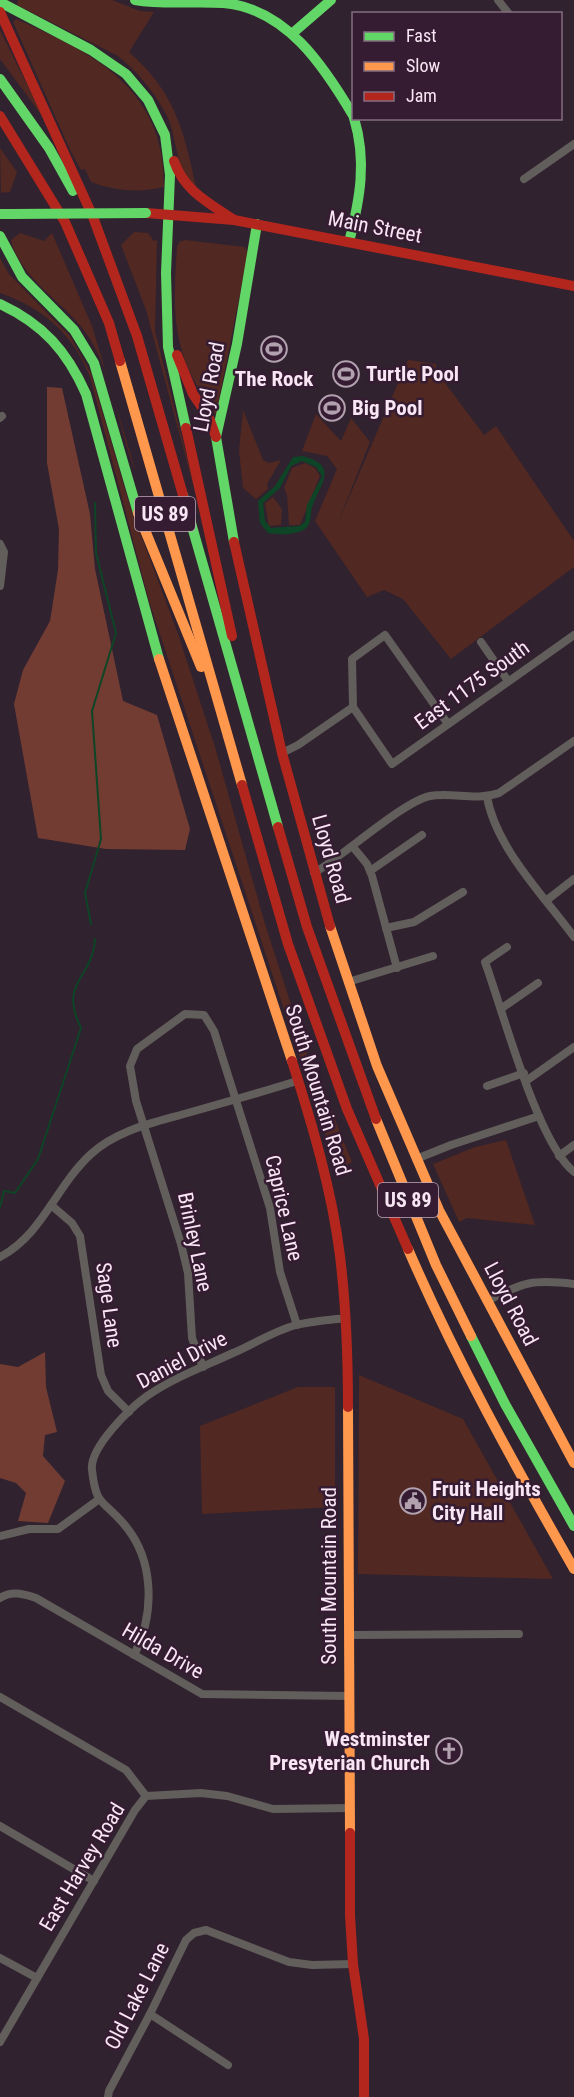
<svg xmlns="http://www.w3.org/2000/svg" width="574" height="2097" font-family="'Roboto Condensed',sans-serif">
	<rect width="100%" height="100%" fill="#30222e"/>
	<g fill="#512822">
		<path d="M18,0H112L140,11L154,12L129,52C174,91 184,130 196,187C176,173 177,139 168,118C156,94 139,73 118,56L17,5Z"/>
		<path d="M16,19C96,54 165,89 164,187C140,193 115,191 91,182L85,169L81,170L71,152L13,22Z"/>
		<path d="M0,30L43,117L0,59Z"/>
		<path d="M0,148L17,172L10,192L1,193Z"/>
		<path d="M134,232L148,233L154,241L157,240L155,331L205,529L146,310L121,245Z"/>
		<path d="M20,233L44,241L52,233L92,326L136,472C117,427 114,369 83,329C61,301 19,276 11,240Z"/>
		<path d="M185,240L245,247L248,253L216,415C172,355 172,319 177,247L179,242Z"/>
		<path d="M0,258L9,274L70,336L91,373L130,506L178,634L215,747L265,924L318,1088L326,1097L352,1162L339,1169L336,1167L149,601L90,377C73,334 43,308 0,293Z"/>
		<path d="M408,360L436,364V371L484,435L496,426L574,541V567L451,659L403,599L384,590L367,597L315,521L337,469L327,456L302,451L316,414L341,441L351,418L370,442L337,525Z"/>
		<path d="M243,410L263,460L269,463L281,460L267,484L268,489L256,499L243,488L239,451Z"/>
		<path d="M305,463L315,468L320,476L300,525H289L287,495L284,488L292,468Z"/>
		<path d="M273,497L282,509L281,525L269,526L265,503Z"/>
		<path d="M506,1140L535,1225L467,1218L459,1222L433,1164L475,1147Z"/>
		<path d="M359,1375L463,1419L553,1579L358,1574Z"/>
		<path d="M298,1387H335V1507L202,1514L200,1426Z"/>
	</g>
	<g fill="#723c33">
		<path d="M47,387L62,388L90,514L95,569L123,701L157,715L190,829L185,850L106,849L38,838L14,704L23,670L50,621L58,570L59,529L47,463Z"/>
		<path d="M45,1352L46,1387L57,1432L45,1435L43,1456L65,1481L48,1523L18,1521L26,1493L16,1483L0,1478V1364L18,1367Z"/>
	</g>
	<path fill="#0d4526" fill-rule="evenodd" d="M303,456C340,466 320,484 312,507C310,515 312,524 305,529C297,535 277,535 268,533L260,523L258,501L275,486L293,457ZM302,461L316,467L322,476L307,505L305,522L299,526L271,528L265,521L263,503L280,488L291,466Z"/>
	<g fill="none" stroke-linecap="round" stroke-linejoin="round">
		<g stroke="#0d4526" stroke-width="2">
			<path d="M91,924L85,893L101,839L92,711L116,633L96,553L95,503"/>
			<path d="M0,1207L4,1191L15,1193L38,1159L81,1028C58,981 93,979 95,939"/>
		</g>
		<g stroke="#615e5b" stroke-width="8">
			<path d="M498,0L509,14"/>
			<path d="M524,179L574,144"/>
			<path d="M0,418L2,416"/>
			<path d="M0,544L4,552L0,586"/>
			<path d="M481,642L508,681"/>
			<path d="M448,724L385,635L352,659L353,707L392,764L574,635"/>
			<path d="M282,753L298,745L353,707"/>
			<path d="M487,797C496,848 544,896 574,937"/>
			<path d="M353,847L367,864L372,876L397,968"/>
			<path d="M370,871L422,835"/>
			<path d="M314,873C343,856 404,801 430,796C453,792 476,801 499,793L574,741"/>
			<path d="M547,900L574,879"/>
			<path d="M386,928L414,922L463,892"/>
			<path d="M507,947L485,962C503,1011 537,1142 574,1172"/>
			<path d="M348,982L433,956"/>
			<path d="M502,1008L538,983"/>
			<path d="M526,1081L574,1047"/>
			<path d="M487,1086L524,1073"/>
			<path d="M559,1156L574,1145"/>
			<path d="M416,1159L451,1145L539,1116"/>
			<path d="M51,1205L72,1223L80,1236L101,1375L108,1391L129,1412"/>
			<path d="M0,1257C43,1234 56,1186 91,1154C118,1129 157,1122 191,1112C227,1102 262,1092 297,1081"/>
			<path d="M487,1301C524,1282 532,1279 574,1284"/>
			<path d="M203,1367L192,1338L188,1273L181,1244L136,1101L130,1066L137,1049L185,1014L204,1015L214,1031L270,1208L280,1272L297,1325"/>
			<path d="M0,1536L29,1529H58L98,1500"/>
			<path d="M0,1598C11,1590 24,1594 36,1598L202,1694L349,1696"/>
			<path d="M349,1635L519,1634"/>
			<path d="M134,1655C155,1614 155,1559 123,1523C102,1499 96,1506 92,1470C89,1448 130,1408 147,1396C173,1378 205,1366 233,1353C254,1344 274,1331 296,1325C312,1321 330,1320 346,1318"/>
			<path d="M0,1697L126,1770L146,1796"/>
			<path d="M0,1826L94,1881"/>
			<path d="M0,1958L37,1978"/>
			<path d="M150,2014L228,2065"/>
			<path d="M0,2042L135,1810L146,1796L201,1793L227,1796L273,1809L350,1808"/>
			<path d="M108,2097L109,2091L150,2014L186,1940L194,1933L206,1930L289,1962L312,1965L353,1964"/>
		</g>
		<g stroke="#63d668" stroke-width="10">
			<path d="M135,0C164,5 194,1 223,3C286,8 324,66 354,117"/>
			<path d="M0,2L91,50L126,74L148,100L165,135L170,175L166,273L168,347L186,428"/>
			<path d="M294,32L331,0"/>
			<path d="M0,79L49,148L73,191"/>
			<path d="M0,214H10"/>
			<path d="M0,236L22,277L74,330L94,363L138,513"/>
			<path d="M349,242C360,199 367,161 354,118"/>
			<path d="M0,304C43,324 67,351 86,394L159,659"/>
			<path d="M183,495L278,827"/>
			<path d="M234,542L216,437L237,344L257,224"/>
			<path d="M471,1336L505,1404L574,1526"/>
		</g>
		<g stroke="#ff974d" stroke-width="10">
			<path d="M120,361L242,785"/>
			<path d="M138,513L201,667"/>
			<path d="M159,659L292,1061"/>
			<path d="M330,926L377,1066L439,1210L574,1463"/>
			<path d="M376,1119L436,1265L471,1336"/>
			<path d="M408,1249C456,1360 514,1464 574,1569"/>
			<path d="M348,1407L350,1833"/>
		</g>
		<g stroke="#b3261e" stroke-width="10">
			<path d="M0,12L93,217L137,336L183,495"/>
			<path d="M0,116L65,222L109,323L120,361"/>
			<path d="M174,161C184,191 209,203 234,220"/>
			<path d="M146,213L234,220L574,286"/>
			<path d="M177,355L193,394L209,418L216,437"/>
			<path d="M186,428L232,636"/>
			<path d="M234,542L282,753L330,926"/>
			<path d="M242,785L288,944L347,1109L408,1249"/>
			<path d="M278,827L307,927L376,1119"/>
			<path d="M292,1061C312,1124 332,1190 340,1256C346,1306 348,1357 348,1407"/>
			<path d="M350,1833V1915L353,1964L364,2039V2097"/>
		</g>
		<path stroke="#63d668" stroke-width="10" d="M10,214L146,213"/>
	</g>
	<defs>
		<g id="stadium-ring" transform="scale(1.35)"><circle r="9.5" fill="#361c32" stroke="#b2a1af" stroke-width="1.5"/><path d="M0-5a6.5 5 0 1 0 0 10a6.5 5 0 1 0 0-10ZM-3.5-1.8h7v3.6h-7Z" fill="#b2a1af"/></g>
		<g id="civic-ring" transform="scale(1.35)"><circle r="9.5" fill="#361c32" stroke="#b2a1af" stroke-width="1.5"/><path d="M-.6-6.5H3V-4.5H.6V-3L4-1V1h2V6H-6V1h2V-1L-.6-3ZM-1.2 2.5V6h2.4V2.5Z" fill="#b2a1af"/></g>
		<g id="church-ring" transform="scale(1.35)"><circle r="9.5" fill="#361c32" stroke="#b2a1af" stroke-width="1.5"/><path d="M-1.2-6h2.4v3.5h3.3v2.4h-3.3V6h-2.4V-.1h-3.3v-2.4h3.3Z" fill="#b2a1af"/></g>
	</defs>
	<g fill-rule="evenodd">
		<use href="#stadium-ring" x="274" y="349"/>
		<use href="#stadium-ring" x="346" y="374"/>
		<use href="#stadium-ring" x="332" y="408"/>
		<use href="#civic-ring" x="413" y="1501"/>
		<use href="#church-ring" x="449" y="1751"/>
	</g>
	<g text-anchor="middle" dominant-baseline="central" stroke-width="5" stroke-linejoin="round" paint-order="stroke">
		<g fill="#361c32" stroke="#bea9ba" stroke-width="1.5">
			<rect x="135" y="497" width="60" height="34" rx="4.5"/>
			<rect x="378" y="1183" width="60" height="34" rx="4.5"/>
		</g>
		<g font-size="20" font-weight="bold" fill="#f8e6f4">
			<text x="165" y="514">US 89</text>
			<text x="408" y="1200">US 89</text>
		</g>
		<g font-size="21" fill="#f8e6f4" stroke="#361c32">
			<text transform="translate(375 227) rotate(11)">Main Street</text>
			<text transform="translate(209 387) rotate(-79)">Lloyd Road</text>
			<text transform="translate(472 685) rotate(-36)">East 1175 South</text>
			<text transform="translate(331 859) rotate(74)">Lloyd Road</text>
			<text transform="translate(318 1090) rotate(73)">South Mountain Road</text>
			<text transform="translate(284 1208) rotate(77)">Caprice Lane</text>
			<text transform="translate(195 1242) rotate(78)">Brinley Lane</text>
			<text transform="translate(511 1304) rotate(62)">Lloyd Road</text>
			<text transform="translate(109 1305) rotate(82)">Sage Lane</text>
			<text transform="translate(182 1360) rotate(-28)">Daniel Drive</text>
			<text transform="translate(329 1576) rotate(-90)">South Mountain Road</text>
			<text transform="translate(163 1651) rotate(30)">Hilda Drive</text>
			<text transform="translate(82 1867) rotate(-59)">East Harvey Road</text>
			<text transform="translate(137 1996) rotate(-63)">Old Lake Lane</text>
		</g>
		<g font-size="21" font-weight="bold" fill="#f8e6f4" stroke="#361c32" text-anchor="start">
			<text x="366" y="374">Turtle Pool</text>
			<text x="274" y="379" text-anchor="middle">The Rock</text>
			<text x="352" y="408">Big Pool</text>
			<text x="432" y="1489">Fruit Heights<tspan x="432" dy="24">City Hall</tspan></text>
			<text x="430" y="1739" text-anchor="end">Westminster<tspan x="430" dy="24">Presyterian Church</tspan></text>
		</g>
	</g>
	<rect x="352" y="12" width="210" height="108" fill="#361c32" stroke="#846d80" stroke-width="1.5"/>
	<rect x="364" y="32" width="30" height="9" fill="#63d668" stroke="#846d80" stroke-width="1.5"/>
	<text x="406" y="42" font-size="18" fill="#f8e6f4">Fast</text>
	<rect x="364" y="62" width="30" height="9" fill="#ff974d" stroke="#846d80" stroke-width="1.5"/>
	<text x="406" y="72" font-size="18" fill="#f8e6f4">Slow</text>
	<rect x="364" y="92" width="30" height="9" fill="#b3261e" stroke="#846d80" stroke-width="1.5"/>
	<text x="406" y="102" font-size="18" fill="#f8e6f4">Jam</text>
</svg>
